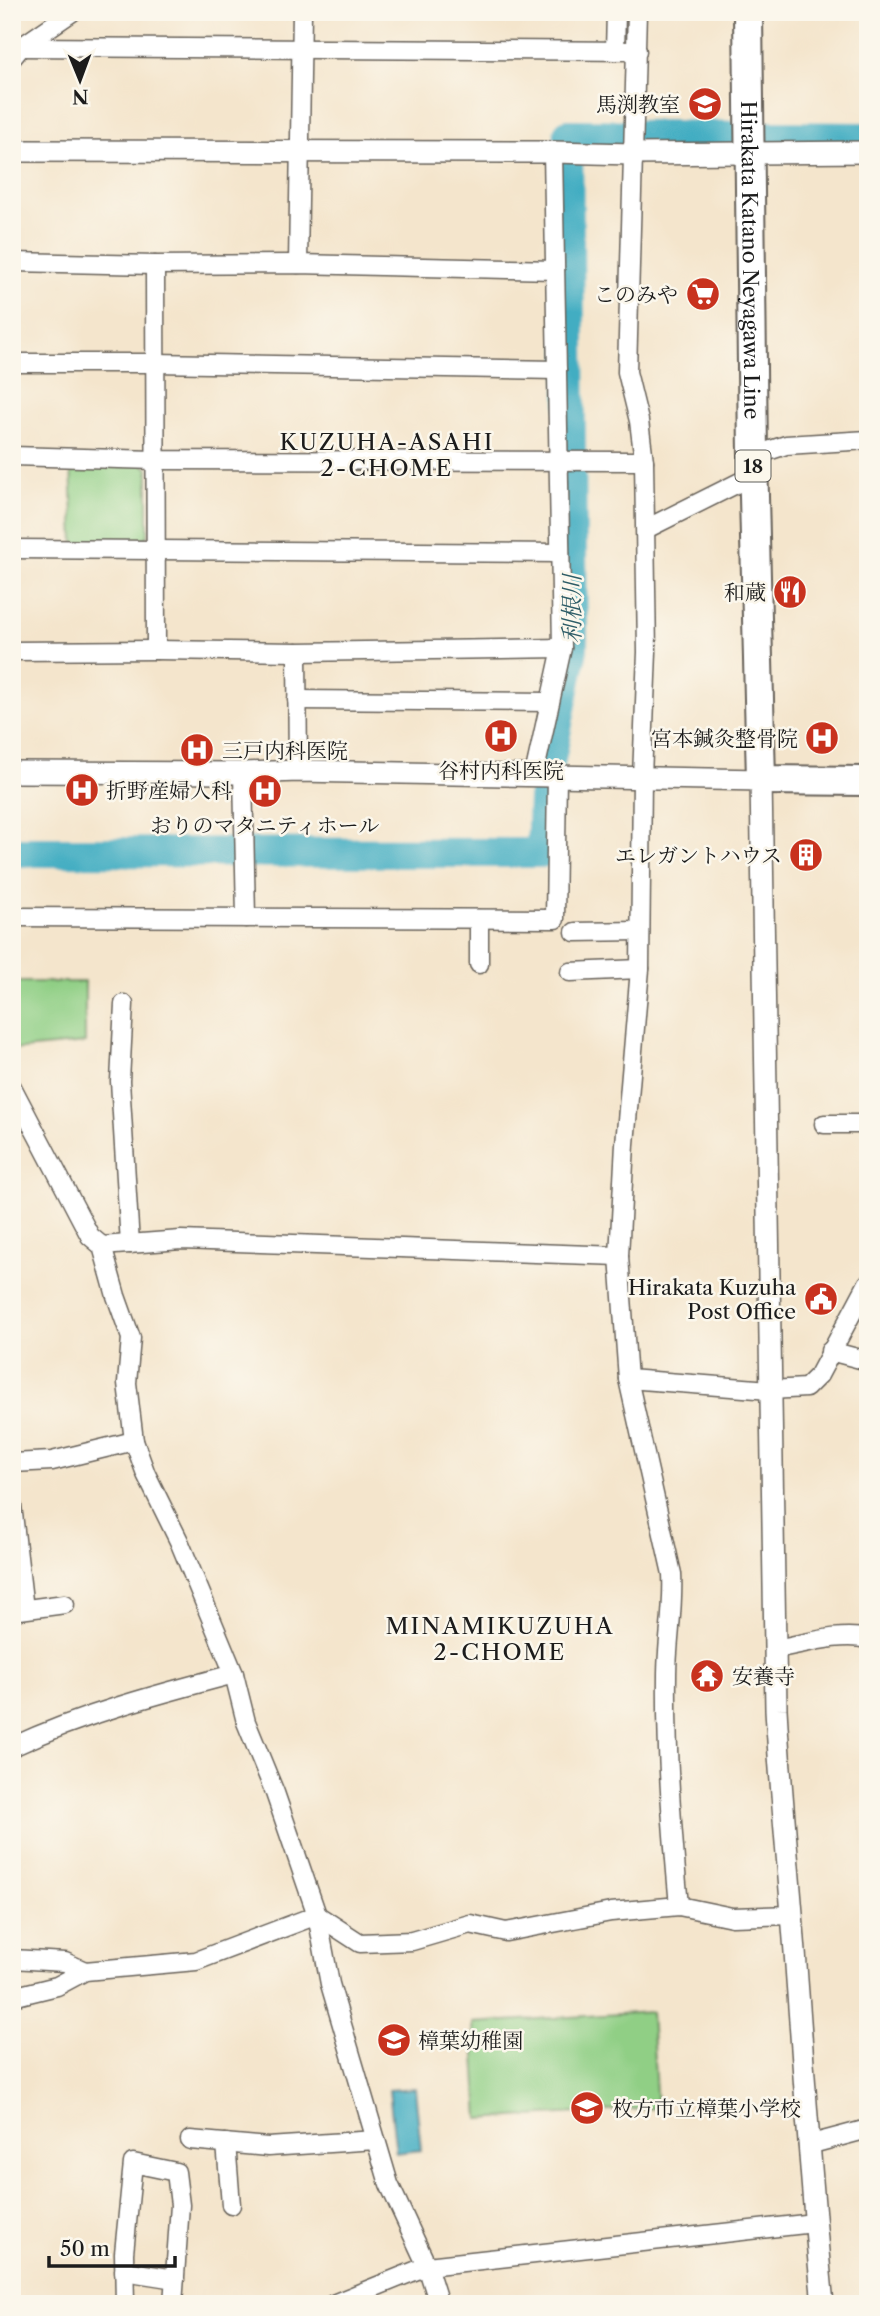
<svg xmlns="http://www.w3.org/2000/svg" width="880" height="2316" font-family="'Libre Caslon Text','Noto Serif JP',serif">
	<rect width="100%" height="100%" fill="#fbf7ec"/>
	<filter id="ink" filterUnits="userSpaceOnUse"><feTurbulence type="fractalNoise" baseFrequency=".0143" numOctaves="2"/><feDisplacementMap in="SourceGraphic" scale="14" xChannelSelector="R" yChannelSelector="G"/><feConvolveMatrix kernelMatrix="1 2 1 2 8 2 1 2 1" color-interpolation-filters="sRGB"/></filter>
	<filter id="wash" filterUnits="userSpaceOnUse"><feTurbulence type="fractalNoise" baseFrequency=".00686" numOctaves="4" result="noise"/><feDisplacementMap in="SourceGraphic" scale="28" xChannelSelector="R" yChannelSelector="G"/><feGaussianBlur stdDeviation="1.57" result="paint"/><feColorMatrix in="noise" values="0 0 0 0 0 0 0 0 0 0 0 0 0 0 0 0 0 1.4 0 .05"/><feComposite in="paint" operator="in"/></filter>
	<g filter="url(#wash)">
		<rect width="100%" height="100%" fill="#f4e5cc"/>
		<g fill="#90cf85" stroke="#567650" stroke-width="2">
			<path d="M141,462L148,469V535L140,544H74L71,463Z"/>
			<path d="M12,982H85V1043L12,1050Z"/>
			<path d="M651,2012L657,2108L479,2119L473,2023Z"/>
		</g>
		<path fill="#43adc2" stroke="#30646f" stroke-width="2" d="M415,2088L421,2150L396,2153L389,2090Z"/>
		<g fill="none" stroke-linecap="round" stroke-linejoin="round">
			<path stroke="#43adc2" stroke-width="30" d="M12,852L541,853L543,799L573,649L568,134L868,137"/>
		</g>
	</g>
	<g filter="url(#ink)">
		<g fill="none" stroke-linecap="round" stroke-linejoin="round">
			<g stroke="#68625a" stroke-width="21">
				<g id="minor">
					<path d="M637,12L627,372L639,421L644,461L647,652L642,777L640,969L625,1144L619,1256L628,1379L672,1574C674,1608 667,1642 667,1676C666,1753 672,1829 679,1906"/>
					<path d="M21,47L637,51"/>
					<path d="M615,51L616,12"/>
					<path d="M12,58L21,47L72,12"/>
					<path d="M12,262L155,265L298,264L555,270"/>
					<path d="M298,264L302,12"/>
					<path d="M155,265L156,650"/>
					<path d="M12,363H156L557,370"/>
					<path d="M12,456L155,460L644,461"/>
					<path d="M753,456L786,445L868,440"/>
					<path d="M646,529L754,475"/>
					<path d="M12,549L560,553"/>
					<path d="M12,651L156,650L297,652L562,648"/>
					<path d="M297,652L298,771"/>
					<path d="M297,700L550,702"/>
					<path d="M243,773L246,918"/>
					<path d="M534,775L562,648L553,152"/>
					<path d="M12,917L555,919L557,775"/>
					<path d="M575,932L640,931"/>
					<path d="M479,964V919"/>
					<path d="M570,972L640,969"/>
					<path d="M124,1004L120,1081L130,1244"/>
					<path d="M12,1087L90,1236L102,1246L116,1296L131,1338L127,1383L134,1441L146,1474L179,1541L234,1674L246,1722L275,1793L317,1915L330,1984L389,2184L427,2266L439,2304"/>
					<path d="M824,1124H868"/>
					<path d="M102,1246L181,1240L619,1256"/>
					<path d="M830,1351L868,1361"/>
					<path d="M628,1379L770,1390L806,1388L819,1375L868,1283"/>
					<path d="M12,1463L52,1461L134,1441"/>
					<path d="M12,1505L24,1609"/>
					<path d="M12,1611L65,1604"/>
					<path d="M775,1649C804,1644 839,1632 868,1639"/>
					<path d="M12,1747C83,1714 158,1694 234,1674"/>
					<path d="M317,1915L360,1943L412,1941L470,1924L506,1932L611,1912L679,1906L732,1917L792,1915"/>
					<path d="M12,1959L65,1962L85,1971"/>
					<path d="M12,1997L57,1986L85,1971L196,1961L317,1915"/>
					<path d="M190,2140L268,2147L376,2140"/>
					<path d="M226,2143L231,2205"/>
					<path d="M808,2145L868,2129"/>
					<path d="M124,2271L175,2279"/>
					<path d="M125,2304L124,2253L133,2163L176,2172L180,2205L173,2304"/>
					<path d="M333,2304L427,2266L814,2223"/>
				</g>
			</g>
			<g stroke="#68625a" stroke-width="24">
				<g id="tertiary">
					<path d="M12,151L553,152L632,154L868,152"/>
					<path d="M12,772L243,773L298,771L761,780L776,1709C781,1799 791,1889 797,1980C805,2088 812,2196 823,2304"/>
				</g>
			</g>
			<g stroke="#68625a" stroke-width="32">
				<g id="primary">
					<path id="s1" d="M748,12L753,456L761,780L868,781"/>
				</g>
			</g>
			<use href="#minor" stroke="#fff" stroke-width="18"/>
			<use href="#tertiary" stroke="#fff" stroke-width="21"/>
			<use href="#primary" stroke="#fff" stroke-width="28"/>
		</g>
	</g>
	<defs>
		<g id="school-disc" transform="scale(1.75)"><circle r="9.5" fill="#c8321e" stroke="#fbf7ec"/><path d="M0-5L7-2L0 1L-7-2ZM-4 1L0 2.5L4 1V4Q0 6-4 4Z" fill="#fff"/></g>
		<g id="supermarket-disc" transform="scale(1.75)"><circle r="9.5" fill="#c8321e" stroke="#fbf7ec"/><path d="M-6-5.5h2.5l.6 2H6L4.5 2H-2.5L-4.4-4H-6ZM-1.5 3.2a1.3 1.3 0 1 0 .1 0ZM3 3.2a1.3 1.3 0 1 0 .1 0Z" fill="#fff"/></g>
		<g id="restaurant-disc" transform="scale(1.75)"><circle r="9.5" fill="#c8321e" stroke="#fbf7ec"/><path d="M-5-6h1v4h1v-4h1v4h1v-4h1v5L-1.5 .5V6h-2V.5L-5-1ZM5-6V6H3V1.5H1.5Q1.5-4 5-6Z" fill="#fff"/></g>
		<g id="hospital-disc" transform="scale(1.75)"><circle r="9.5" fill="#c8321e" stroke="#fbf7ec"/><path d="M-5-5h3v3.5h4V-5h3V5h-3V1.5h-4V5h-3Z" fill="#fff"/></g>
		<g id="building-disc" transform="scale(1.75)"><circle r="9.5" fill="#c8321e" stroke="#fbf7ec"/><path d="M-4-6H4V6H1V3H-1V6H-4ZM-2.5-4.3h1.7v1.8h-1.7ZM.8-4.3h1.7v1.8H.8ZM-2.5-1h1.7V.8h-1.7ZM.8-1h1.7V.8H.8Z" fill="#fff"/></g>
		<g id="civic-disc" transform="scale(1.75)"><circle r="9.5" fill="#c8321e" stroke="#fbf7ec"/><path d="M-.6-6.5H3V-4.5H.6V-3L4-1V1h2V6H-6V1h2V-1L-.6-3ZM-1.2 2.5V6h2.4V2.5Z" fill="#fff"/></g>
		<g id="temple-disc" transform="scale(1.75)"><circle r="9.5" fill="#c8321e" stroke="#fbf7ec"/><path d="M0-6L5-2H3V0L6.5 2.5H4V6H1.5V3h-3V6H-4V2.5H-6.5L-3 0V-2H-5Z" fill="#fff"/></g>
	</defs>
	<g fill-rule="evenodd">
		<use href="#school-disc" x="705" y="104"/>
		<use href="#supermarket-disc" x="703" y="294"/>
		<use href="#restaurant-disc" x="790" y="592"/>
		<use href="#hospital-disc" x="501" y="736"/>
		<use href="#hospital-disc" x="822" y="738"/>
		<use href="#hospital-disc" x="197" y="750"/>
		<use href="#hospital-disc" x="82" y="790"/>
		<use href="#hospital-disc" x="265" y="791"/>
		<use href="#building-disc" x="806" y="855"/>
		<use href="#civic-disc" x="821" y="1299"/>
		<use href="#temple-disc" x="707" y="1676"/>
		<use href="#school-disc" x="394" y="2040"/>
		<use href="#school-disc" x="587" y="2108"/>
	</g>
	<g text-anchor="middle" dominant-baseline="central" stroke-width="5" stroke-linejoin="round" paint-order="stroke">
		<rect fill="#fbf7ec" stroke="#5f5e5a" stroke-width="2" x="735.5" y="450.5" width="35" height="31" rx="5"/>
		<g font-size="19" font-weight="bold" fill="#1c1c1c">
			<text x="753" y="466">18</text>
		</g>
		<g font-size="21" fill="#1c1c1c" stroke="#fbf7ec" text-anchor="end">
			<text x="680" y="104">馬渕教室</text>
			<text x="678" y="294">このみや</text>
			<text x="766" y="592">和蔵</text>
			<text x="798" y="738">宮本鍼灸整骨院</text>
			<text x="222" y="750" text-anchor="start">三戸内科医院</text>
			<text x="501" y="770" text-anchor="middle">谷村内科医院</text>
			<text x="106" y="790" text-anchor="start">折野産婦人科</text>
			<text x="265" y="825" text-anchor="middle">おりのマタニティホール</text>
			<text x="782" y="855">エレガントハウス</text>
			<text x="796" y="1287">Hirakata Kuzuha<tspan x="796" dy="24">Post Office</tspan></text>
			<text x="732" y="1676" text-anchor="start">安養寺</text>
			<text x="418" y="2040" text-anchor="start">樟葉幼稚園</text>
			<text x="612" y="2108" text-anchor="start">枚方市立樟葉小学校</text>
		</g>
		<g font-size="21" fill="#1c1c1c" stroke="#fbf7ec">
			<text stroke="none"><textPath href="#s1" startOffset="248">Hirakata Katano Neyagawa Line</textPath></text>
		</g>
		<g font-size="23" letter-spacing="2" fill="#1c1c1c" stroke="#fbf7ec">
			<text x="387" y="442">KUZUHA-ASAHI<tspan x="387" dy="26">2-CHOME</tspan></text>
			<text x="500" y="1626">MINAMIKUZUHA<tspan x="500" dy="26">2-CHOME</tspan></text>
		</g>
		<g font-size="23" font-style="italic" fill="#2e5d67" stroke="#fbf7ec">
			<text transform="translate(572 609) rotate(-90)">利根川</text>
		</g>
	</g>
	<rect width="880" height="2316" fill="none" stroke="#fbf7ec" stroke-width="42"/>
	<g transform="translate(80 80) rotate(179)" stroke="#fbf7ec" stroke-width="5" paint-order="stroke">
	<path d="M0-5L12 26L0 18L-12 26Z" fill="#1c1c1c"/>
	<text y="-10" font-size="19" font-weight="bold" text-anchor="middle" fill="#1c1c1c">N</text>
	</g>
	<path d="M49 2256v10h126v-10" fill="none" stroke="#1c1c1c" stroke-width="3.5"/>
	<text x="60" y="2256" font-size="21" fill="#1c1c1c" stroke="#fbf7ec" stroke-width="5" paint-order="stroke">50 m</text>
</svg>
